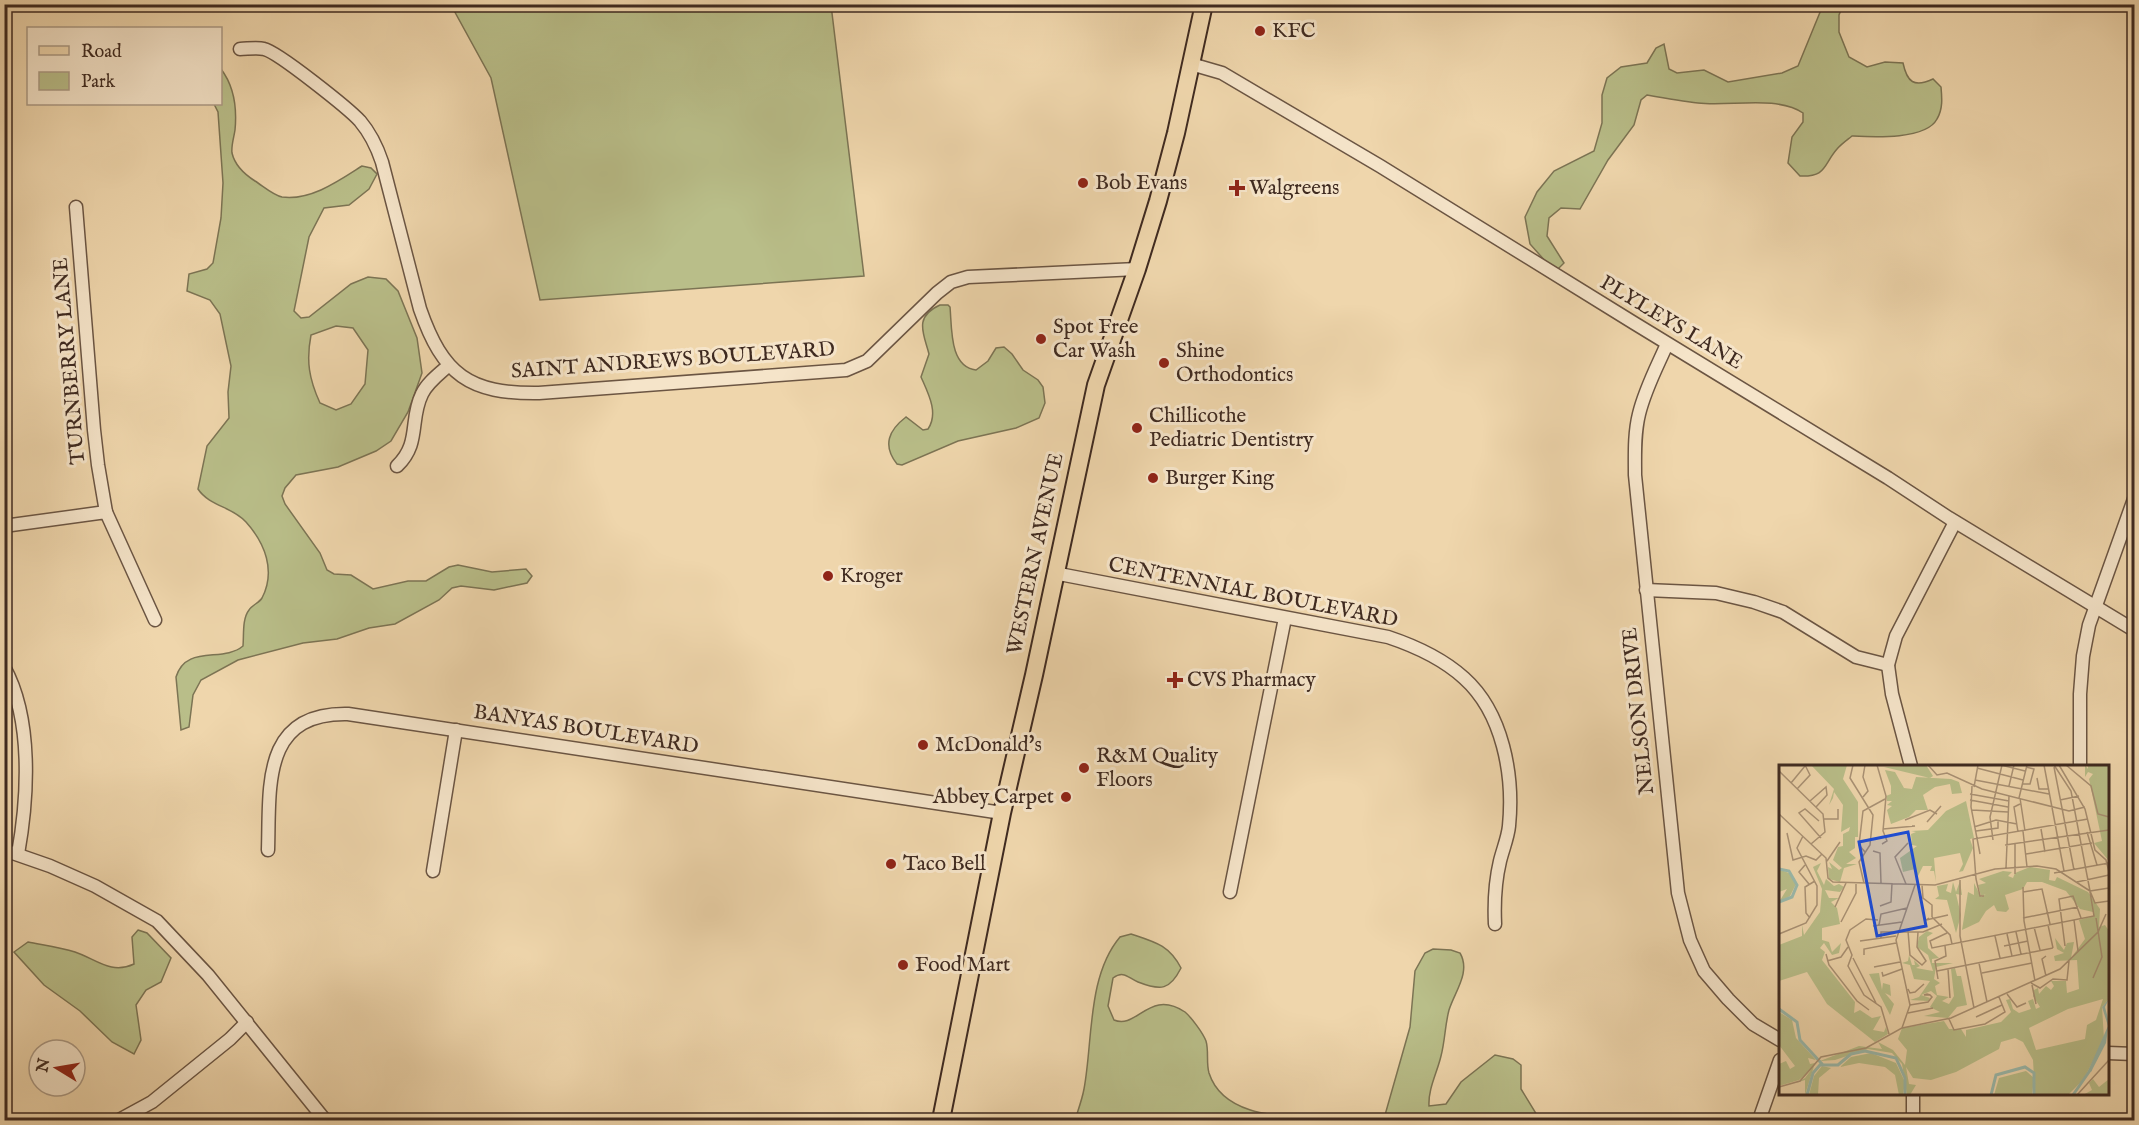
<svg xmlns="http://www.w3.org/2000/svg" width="2139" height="1125" font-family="'IM FELL English',serif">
	<rect width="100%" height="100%" fill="#efd6ac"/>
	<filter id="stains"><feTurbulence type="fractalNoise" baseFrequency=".00333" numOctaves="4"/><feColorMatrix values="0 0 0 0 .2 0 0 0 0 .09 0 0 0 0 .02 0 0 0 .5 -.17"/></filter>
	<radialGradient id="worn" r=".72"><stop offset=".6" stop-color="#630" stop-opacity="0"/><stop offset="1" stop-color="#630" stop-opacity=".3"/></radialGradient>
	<g fill="#b9be89" stroke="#7c7454" stroke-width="1.5" fill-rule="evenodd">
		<path d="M451,5H831L864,276L540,300L491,78Z"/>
		<path d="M1823,5H1843L1839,15V32L1849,57L1867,67L1885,62L1903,63C1907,82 1914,88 1933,79L1941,87C1942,98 1943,109 1937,119C1926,140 1873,137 1852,136C1847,140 1841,144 1837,149C1823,165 1827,177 1800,176L1788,163L1792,137L1803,122V113C1777,95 1728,107 1698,103C1681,101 1664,98 1647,95L1641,100L1634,125L1608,160L1580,209L1561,208L1549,218L1547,236L1564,263L1555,272L1530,244L1525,217L1537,192L1554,171L1594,151L1602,123V95L1607,78L1621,67L1647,63L1656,48L1664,44L1669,69L1677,73L1704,70L1728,82L1782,73L1798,66Z"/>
		<path d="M221,69C234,86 237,109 235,130C234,137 231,146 232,153C235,166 244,174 255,181C263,186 273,195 282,197C311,201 340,180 362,166L371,168L377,174L369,189L349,205L324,208L309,237L294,311L301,318L309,317L351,284L368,277L386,279L398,291L417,338L422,373L408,412L391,441L376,451L338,467L296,475L285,488L282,496L285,504L320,553L327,570L334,574L351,575L373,589L408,581H426L449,567L458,565L492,572L526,569L532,576L527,583L494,590L461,586L452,588L439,600L395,624L369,628L337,639L303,643L238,660L201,680L193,695L189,727L181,730L176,677C186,644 223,663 243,646C244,635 242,619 249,610C252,605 259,603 262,598C276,571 265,543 246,522C233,507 209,506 198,489L207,446L229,418L228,392L231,366L220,314L210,300L187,291L189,274L207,269L213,263L221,218L223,183L218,112L214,104H220ZM336,326L353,328L368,350L365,384L351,404L336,410L320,403C309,379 306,361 311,335Z"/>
		<path d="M940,305H948L950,307C952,327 949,367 976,370L988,361L996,348L1004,347L1012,354L1023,370L1038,380L1043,387L1045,403L1039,418L1016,428L958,441L902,465L897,464C882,445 889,430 906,417L923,430L928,429C939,413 928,393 921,377L929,354C924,334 913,317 940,305Z"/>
		<path d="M138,930L147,933L171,958L161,982L146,990L136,1005L141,1040L134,1054L112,1042L80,1011L44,985L14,952L28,942C43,945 60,947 75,952C96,959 111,975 134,964L132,937Z"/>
		<path d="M1131,934C1155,942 1169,945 1181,968C1170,990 1161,991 1138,982C1128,978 1124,970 1113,978L1108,1006L1114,1020C1137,1030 1149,988 1185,1012C1191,1017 1203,1033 1206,1041C1209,1051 1206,1063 1209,1073C1222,1113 1272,1116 1306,1118L1308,1120H1113L1103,1114L1098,1115L1092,1120H1075C1078,1110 1082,1100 1084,1089C1093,1041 1087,976 1120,937Z"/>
		<path d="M1433,949L1451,950L1460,953C1471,972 1455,991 1449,1010C1445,1025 1445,1041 1441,1056C1437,1073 1428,1089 1429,1106L1446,1104L1461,1082L1495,1055L1513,1059L1521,1065V1089L1540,1120H1386L1385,1115L1410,1027L1415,971L1425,953Z"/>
	</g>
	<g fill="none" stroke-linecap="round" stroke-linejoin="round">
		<g stroke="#6b5543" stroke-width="15">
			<g id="minor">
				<path d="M240,49C247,49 257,47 264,49C278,52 349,109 360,121C371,134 377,147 382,162L420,309C443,375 469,394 539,393L846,370L867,361L937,293L951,282L968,277L1137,269"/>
				<path d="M1191,64L1222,73L1380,166L1634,323L1888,478L1949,518L2134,630"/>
				<path d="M76,207L94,430L98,465L106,512"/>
				<path d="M1667,344C1657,367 1645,389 1639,414C1634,434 1635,455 1635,475L1678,893L1690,940L1704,971L1728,999L1753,1024L1780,1040"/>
				<path d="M397,466C421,443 409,420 422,394C427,383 439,374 448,366"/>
				<path d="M4,526L106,512L155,620"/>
				<path d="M1054,573L1388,637C1415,646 1442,658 1464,678C1503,713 1514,775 1509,826C1508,837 1503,849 1500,861C1495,882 1494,902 1495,924"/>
				<path d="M1646,590L1716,593L1754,602L1783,612L1856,657L1888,665"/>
				<path d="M4,667C33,719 28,798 18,854"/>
				<path d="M1911,766L1892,694L1888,665L1896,636L1955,522"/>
				<path d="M2080,766V694L2083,656L2089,625L2134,499"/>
				<path d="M4,850L50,866L95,886L157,921L208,975L325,1120"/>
				<path d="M268,850C270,787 261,712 348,714L1002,813"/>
				<path d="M433,871L456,730"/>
				<path d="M1230,892L1285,618"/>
				<path d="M2108,1053L2134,1054"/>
				<path d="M4,1119L9,1120"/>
				<path d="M119,1120L152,1102L230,1039L247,1022"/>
				<path d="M1759,1120L1780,1060"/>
				<path d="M1913,1120V1094"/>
			</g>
		</g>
		<g stroke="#3f2a20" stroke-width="20">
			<path id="major" d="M941,1120L1002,813L1034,675L1096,385L1137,269L1158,201L1176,133L1204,4"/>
		</g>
		<use href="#minor" stroke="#f5e4c9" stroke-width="12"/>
		<use href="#major" stroke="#efd6ac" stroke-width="16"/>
	</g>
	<g fill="#8f2418" stroke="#f5e4c9" stroke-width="2">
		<circle cx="1260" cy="31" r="6"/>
		<circle cx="1083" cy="183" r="6"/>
		<path d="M1234 179h6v6h6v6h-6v6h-6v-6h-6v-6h6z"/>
		<circle cx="1041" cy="339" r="6"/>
		<circle cx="1164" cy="363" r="6"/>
		<circle cx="1137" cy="428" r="6"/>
		<circle cx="1153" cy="478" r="6"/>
		<circle cx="828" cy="576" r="6"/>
		<path d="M1172 671h6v6h6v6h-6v6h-6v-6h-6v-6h6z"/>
		<circle cx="923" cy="745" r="6"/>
		<circle cx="1084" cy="768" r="6"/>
		<circle cx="1066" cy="797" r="6"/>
		<circle cx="891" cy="864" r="6"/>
		<circle cx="903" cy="965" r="6"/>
	</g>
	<g text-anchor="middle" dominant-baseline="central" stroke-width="6" stroke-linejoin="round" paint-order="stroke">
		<g font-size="21" fill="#3f2a20" stroke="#f5e4c9" text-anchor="start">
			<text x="1272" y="31">KFC</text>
			<text x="1095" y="183">Bob Evans</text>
			<text x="1249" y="188">Walgreens</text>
			<text x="1053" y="327">Spot Free<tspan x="1053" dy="24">Car Wash</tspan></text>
			<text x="1176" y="351">Shine<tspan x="1176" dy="24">Orthodontics</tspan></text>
			<text x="1149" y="416">Chillicothe<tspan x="1149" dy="24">Pediatric Dentistry</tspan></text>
			<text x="1165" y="478">Burger King</text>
			<text x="840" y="576">Kroger</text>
			<text x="1187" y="680">CVS Pharmacy</text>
			<text x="935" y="745">McDonald's</text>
			<text x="1096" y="756">R&amp;M Quality<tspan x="1096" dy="24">Floors</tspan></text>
			<text x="1054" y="797" text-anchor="end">Abbey Carpet</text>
			<text x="903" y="864">Taco Bell</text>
			<text x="915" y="965">Food Mart</text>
		</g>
		<g font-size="21" fill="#3f2a20" stroke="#f5e4c9">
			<text transform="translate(1671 323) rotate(31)">PLYLEYS LANE</text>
			<text transform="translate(70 361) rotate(-95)">TURNBERRY LANE</text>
			<text transform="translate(673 361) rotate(-4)">SAINT ANDREWS BOULEVARD</text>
			<text transform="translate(1036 554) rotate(-78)">WESTERN AVENUE</text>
			<text transform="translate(1253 593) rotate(11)">CENTENNIAL BOULEVARD</text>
			<text transform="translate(1639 711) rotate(-96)">NELSON DRIVE</text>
			<text transform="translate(586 730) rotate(9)">BANYAS BOULEVARD</text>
		</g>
	</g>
	<g transform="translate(1779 765)">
		<rect width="330" height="330" fill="#efd6ac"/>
		<path d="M32,0H68L64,14L79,37V72H76V83L70,87L77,93L67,99H78L65,103L61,117L50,114L49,102L53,104L50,97L60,105L63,103L54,95L59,82L64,81V69L70,66L71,62L62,67L64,40L55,27L54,33L50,40L55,24ZM147,0L154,11L151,13L105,2ZM306,0L309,4V0H330V96L315,78L323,76L310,14L314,9L309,7L306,12ZM106,5L116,7L125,23L133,24L137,12L172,14L180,17L183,28L173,29L171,19L156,22L144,30L149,45H137L130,52L112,59L108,45L113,41L108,40L113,36H108L107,31L112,29V21ZM187,36L195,73L191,74L194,83L184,106L180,107L184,99L181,88L155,93L157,117L155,106H151L153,101H144L139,111L136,104L124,107L121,93L138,81L133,80L132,69L137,67L132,66L149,65L167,46ZM42,98L38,106L45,120L47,114L55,121L60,119L65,122L61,127L46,125L50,133H60L52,137L58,143L61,159L43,163V175L50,177L53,187L62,178L60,188L53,190L45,178L41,183L46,187L43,195L76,237L75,248L81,245L93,253L102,251L94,265L105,267L107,262L109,269L96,277L48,239L28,207L0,216V180L23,171V160L25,170L41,147L43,124L34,102ZM251,102L271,105L270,115L276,116L278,112L309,127L321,144L320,162L326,160L330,166V234L323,242L325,274L305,314L289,330H256L254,295L244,277L236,273L222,277L220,284L177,307L152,315L134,313L127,302L130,319L137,320L131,330H128L123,299L113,288L89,284L56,295L41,296L80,281L103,284L99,277L114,285L126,300L128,285L119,274L123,263L165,256L170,264H182L187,272V265L222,257L232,247L227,235L231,234L234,244L240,248L252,244L249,236L254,234L257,244L261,242L254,231L255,225L259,223L260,229L267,221L272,225L275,221L272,216H287L288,228L300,224L298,195L276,196L275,191L285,188L278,184L276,173L285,185L288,178L295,177L292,193L306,174L300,155L315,151L314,147L301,144L287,126L263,117H248L244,124L226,130L230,144L227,147L218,146L215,140L207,146L217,145L207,146L200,157L183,165L189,127L195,130V118L202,132L207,129L202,131L199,120L207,118L200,114L224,106L233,107L229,111L234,113L236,108ZM324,234L317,255L308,260L306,274L257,285L250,263L289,244ZM0,104L12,109L17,119L11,131L0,137L8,124L0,127ZM181,116L183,130L177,129L182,150L177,168L168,135L156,134L160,131L158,121L169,119L167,126L172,128L174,117L177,127ZM148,166L154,168L148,172L149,183L160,193L153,194V198H174L157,202L155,214L161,218L156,221L158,230L170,232L163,236L170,239L175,231L172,204L176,203L178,211H182L188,240L178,242L169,253L145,251L161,247L151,242L158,231L152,226L142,230L151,233L149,236L131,235L140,232L151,216L135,214L131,200L123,198L129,196L130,190L133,200H136L135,195L141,201L137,203L154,206L149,190L138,182L140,172ZM100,208L103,225L104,218L111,220L112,231L106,228L115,239L111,250L90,209ZM0,247L13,255L17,273L37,295L29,293L31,299L36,298L26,330V315L17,318L26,313L32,305L20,315L0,321V299L7,296L11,304L16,301L0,280ZM92,288L117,298L126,317L124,330H120L116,310L106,302L80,298L61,302L72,292ZM43,301L52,303L40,313L39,330H30L35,311ZM247,306L255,313L253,330H215L220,313ZM314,314L320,322L330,314V330H304L313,325L310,318Z" fill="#b9be89" fill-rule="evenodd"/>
		<path d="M330,234L326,242L330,257L327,278L312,307L309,306L329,261L323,242Z" fill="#9ab9ab"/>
		<path fill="none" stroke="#9ab9ab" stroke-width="3" d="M0,104L10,106L18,120L13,132L0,137M0,244L18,257L21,275L44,300M28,330L34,308L41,300H59L72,289L86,286L117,293L126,313V330M212,330L217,310L246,302L255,308V330M294,330L312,304"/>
		<path fill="none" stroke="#a99174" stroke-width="1.5" d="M74,0L71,13L94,50L91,80L80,97L85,118M98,0L107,31L104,66L108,76L103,79M149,0L158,10L168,8L203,24L290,46L306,42M222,0L246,6M265,0L285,106M275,0L292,26L311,126M280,0L306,44L316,85L327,95L330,107M287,0L312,21L319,49L330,52M275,2L295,105M198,3L244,15M0,6L44,49L46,67L32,79M258,13L260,24H269M196,15L270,29M12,18L26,1M243,19H251L255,4L247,2M193,21L192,42L201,89M230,21L235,0M195,22L199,0M18,24L31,10L26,0M191,29L230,36M84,32L89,26L84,12L86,0M240,33L248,0M241,33L246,66M191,35L229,42M281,35L300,31M31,36L47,22L48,30L37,42M193,45L229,47M0,49L47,93L49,113L54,117L156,120L216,104L258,101L277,104L311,126M45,54H59V44M126,55L151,45L158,49M40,56L26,44L20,48L42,73M148,57L162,41M195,62L217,55L238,59M104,64L136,61H133M262,64L266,87M197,66L219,63V55M244,66L248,102M239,67L235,42L241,39M308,67L318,100M8,68L14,95L27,91L37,95L43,89M214,75L211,52L223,0M236,79V109M226,80L330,65M94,86L101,88L102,118M86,87L80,80L84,46L106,34M247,89L313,78M48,96L61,77M26,100L20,107L30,119M227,103L230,31M275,108L330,98M181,115V171L195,243M298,117L330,110M127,119L116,92L129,78M143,120L144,133L153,140V152M244,122L245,156L256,216M311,126L316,138L330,136M311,126L330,123M244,127L263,124L271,159M205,131H201L197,114L194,74L309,54M101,141L112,137L113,118M56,142L67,118M153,152L171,170L173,179M31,153L27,148L26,122L36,116M150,153L147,155L169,150M244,153L299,142M99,155L87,154L71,165L67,175L73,190L69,201L85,230L102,242L110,269M295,155L299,186M62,157L77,128V119M100,160L102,149L128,143M269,160L274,183M94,161L123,157M255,162L261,185M129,166L131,190L143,200L147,196L138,182L139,167M237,167L242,189M168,168L151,176L153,183L315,151L311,127M0,169L27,158L38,140V121L18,83L24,71M228,169L233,191M216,171L221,193M102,174V167H144L163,159M81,176L117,171M225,181L249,176M286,181L280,134L294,131L302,153M47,189L50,200L78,236L90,245M85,190V184L117,178M74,193L97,238M48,196L62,192L69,182M200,198L208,237M95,202L121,197M169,204L171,233M158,206L274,183M103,207L104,211L123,204M203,208L253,198M267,211L263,194L267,191M314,213L323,192L317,153M159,214L156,196L167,191L166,181M252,218L261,223L274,214L288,215L290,196M253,220L257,239M129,224L131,228L136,227L145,219M228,229L238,242L247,238M131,240L149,237L153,232L151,230L148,229L145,230H151M129,248L154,243M197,252L223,240M170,254L175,265L206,259L226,247L220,232M123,263L172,253L281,204L319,167L327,149M0,322L21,316L42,292L87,283L123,263L131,240L117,175L136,120M298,330L330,295"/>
		<path fill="#1d4ed8" fill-opacity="0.15" stroke="#1d4ed8" stroke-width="3" d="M129,67L147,161L98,171L80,77Z"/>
		<rect width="330" height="330" fill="none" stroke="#3f2a20" stroke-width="3"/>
	</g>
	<rect width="2139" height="1125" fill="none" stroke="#efd6ac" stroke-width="24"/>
	<rect x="6" y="6" width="2127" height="1113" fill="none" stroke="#3f2a20" stroke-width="3"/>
	<rect x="12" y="12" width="2115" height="1101" fill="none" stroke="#3f2a20" stroke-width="1.5"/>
	<rect x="27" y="27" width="195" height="78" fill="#f5e4c9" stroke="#ac9a85" stroke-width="1.5"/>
	<rect x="39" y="46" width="30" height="9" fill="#efd6ac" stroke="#ac9a85" stroke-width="1.5"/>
	<text x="81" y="57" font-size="18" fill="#3f2a20">Road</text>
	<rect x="39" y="72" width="30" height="18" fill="#b9be89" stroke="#ac9a85" stroke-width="1.5"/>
	<text x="81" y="87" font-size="18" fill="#3f2a20">Park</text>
	<g transform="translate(57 1068) rotate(281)"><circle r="28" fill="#f5e4c9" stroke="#ac9a85" stroke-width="1.5"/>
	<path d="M0-4.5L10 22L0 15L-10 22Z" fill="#8f2418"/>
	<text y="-9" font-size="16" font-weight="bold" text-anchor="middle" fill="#3f2a20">N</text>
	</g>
	<rect width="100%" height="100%" filter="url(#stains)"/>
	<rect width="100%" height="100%" fill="url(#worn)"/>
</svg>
